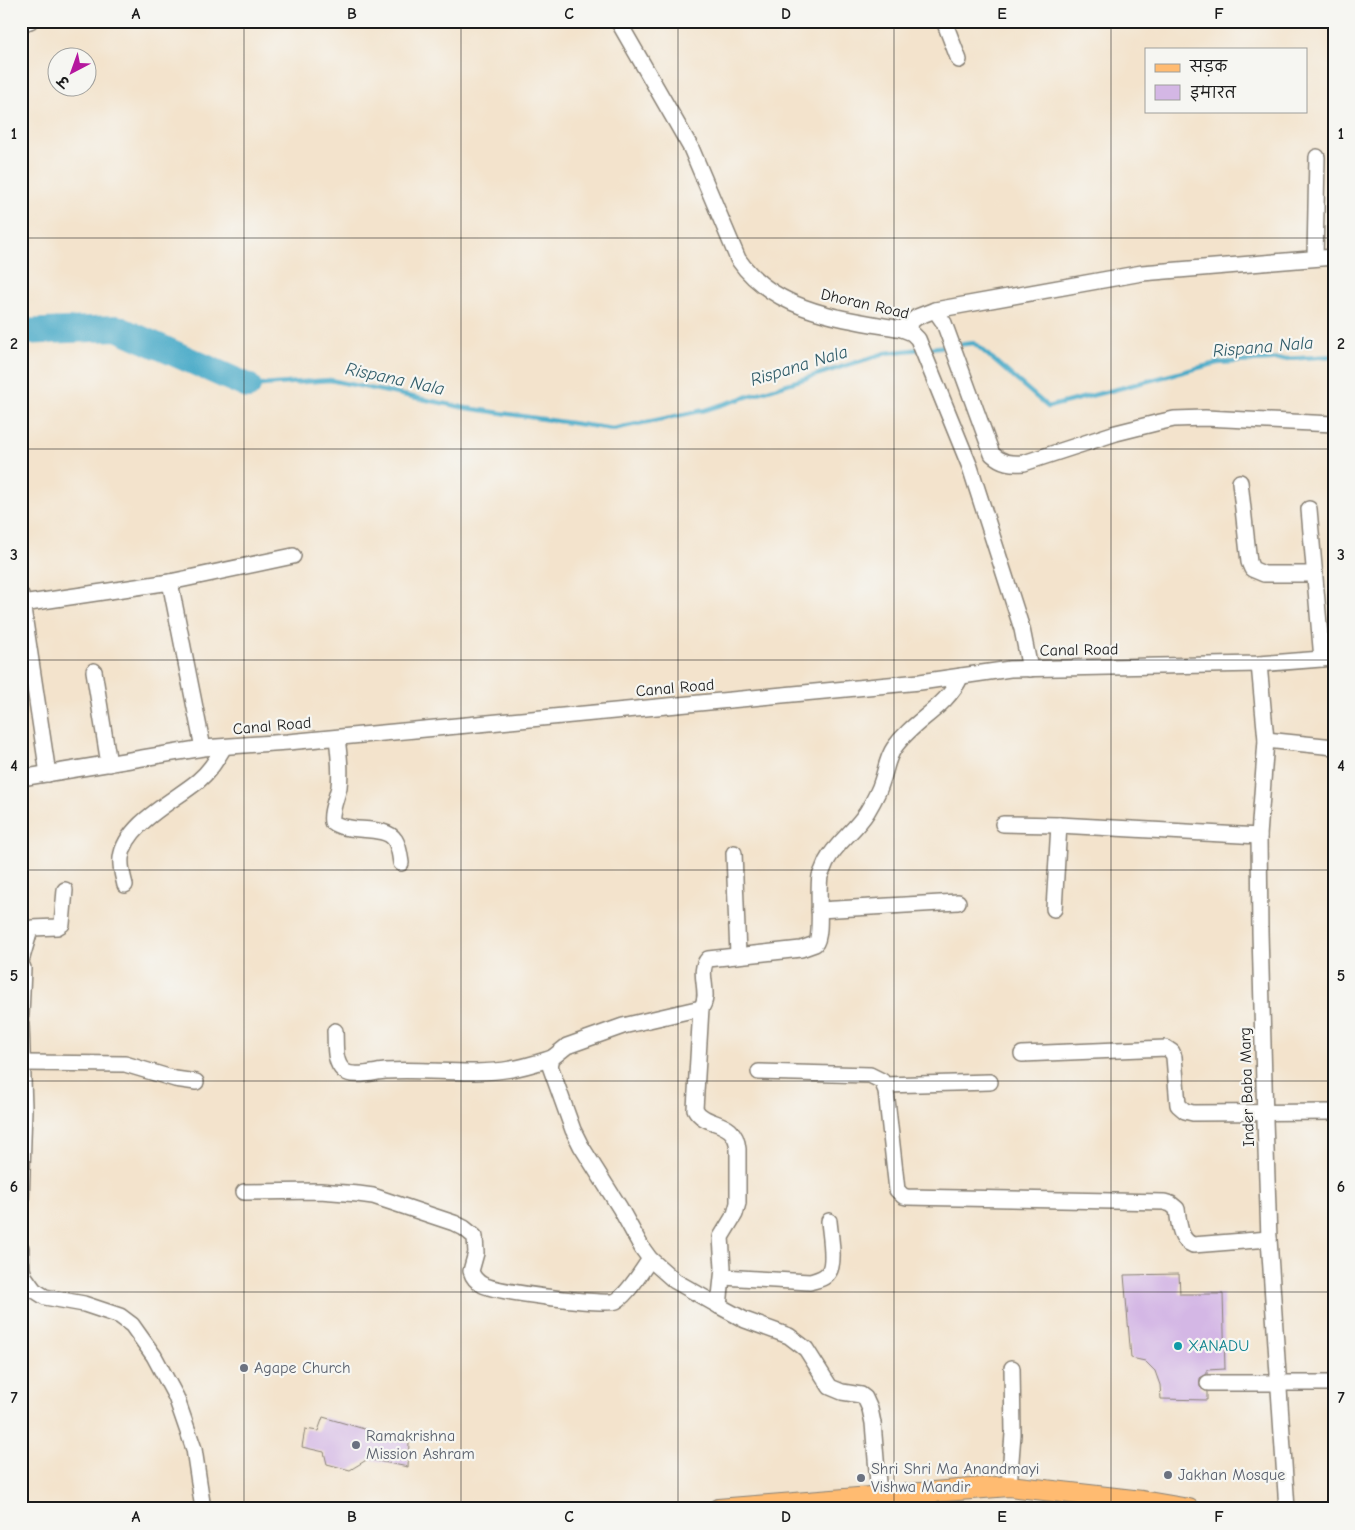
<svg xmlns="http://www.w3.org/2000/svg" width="1355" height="1530" font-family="'Comic Neue','Playpen Sans Deva',sans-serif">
	<rect width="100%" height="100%" fill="#f6f6f2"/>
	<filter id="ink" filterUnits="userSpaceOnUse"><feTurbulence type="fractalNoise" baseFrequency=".02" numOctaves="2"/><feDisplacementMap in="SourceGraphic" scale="10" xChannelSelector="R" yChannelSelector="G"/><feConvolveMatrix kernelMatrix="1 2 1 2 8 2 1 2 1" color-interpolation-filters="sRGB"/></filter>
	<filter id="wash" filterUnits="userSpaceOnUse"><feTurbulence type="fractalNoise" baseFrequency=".0096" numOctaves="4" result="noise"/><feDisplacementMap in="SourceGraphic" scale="20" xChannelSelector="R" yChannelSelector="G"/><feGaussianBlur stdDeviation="1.12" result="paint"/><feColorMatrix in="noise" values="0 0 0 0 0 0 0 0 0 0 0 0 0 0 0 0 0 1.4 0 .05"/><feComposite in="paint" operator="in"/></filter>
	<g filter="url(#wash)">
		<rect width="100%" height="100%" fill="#f3e3cc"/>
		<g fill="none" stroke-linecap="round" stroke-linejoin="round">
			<path stroke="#49aac8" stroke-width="4.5" d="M248,386L330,380L466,408L613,429L705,410L886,353L974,343L1048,407L1217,363L1334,356"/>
			<path stroke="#49aac8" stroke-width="26" d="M21,332L117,328L248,386"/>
		</g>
		<g id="blocks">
			<g fill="#d4b7e5">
				<path d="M1179,1274L1180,1294H1223L1225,1369L1207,1370V1374L1200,1378V1387L1207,1392V1400L1161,1399L1160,1385L1155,1371L1145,1361L1131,1358L1124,1275Z"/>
				<path d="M323,1417L409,1442L408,1467L368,1459L350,1470L327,1464L324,1452L302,1447L305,1429L318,1431Z"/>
			</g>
		</g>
	</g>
	<g filter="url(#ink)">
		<use href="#blocks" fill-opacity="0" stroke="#888074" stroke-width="1"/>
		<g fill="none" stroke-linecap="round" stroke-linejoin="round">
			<g stroke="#888074" stroke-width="18">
				<g id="minor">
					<path d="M618,21L691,148L738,259C774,312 844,319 902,329L912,333L918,339L970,467L1022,629L1030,669"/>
					<path d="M944,21L959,60"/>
					<path d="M21,24L30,21"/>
					<path d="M1315,258L1317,157"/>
					<path d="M935,310L944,323L992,454C1002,463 1011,464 1024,463L1116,433L1156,423L1174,419L1205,418L1334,424"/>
					<path d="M902,329L917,317L935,310L1142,273L1334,257"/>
					<path d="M1240,482L1249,562L1252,569L1264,574H1315"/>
					<path d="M1309,509L1322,659"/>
					<path d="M170,582L293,556"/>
					<path d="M21,595L48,774"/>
					<path d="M22,604L170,582L203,748"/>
					<path d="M1259,664L1266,740L1259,836L1260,932L1265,1120L1269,1239L1287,1509"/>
					<path d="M94,671L109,764"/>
					<path d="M337,738C339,754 341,770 339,787C337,797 330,812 332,822C347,834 385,824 395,840C399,846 400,856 401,863"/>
					<path d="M1266,740L1334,747"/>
					<path d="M21,778L203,748L288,742L920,682L1010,669L1259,664L1334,658"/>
					<path d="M1003,824L1059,825L1259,836"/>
					<path d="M734,853L738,955"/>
					<path d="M125,885C123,876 120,868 121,858C125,824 174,801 198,781C210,771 216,760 224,747"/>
					<path d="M1054,909L1059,825"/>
					<path d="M819,910L958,902"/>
					<path d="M21,961L30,930L32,928L57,927L62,924L65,890"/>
					<path d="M21,964L23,968L21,1015"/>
					<path d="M701,1008L695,1109C706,1129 735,1117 738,1149V1203L735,1214L721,1237L723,1268L719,1306"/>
					<path d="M21,1023L24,1108L21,1202"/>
					<path d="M335,1031C336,1043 333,1062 344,1071C353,1078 374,1072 385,1071C427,1068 470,1076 511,1069C525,1067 539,1062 552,1058"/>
					<path d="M1022,1054L1166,1048L1172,1052L1174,1057L1178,1105L1185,1111L1193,1113L1334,1112"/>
					<path d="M23,1063L125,1064L175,1079L196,1082"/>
					<path d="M759,1072L870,1075L882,1081L886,1091L897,1190L903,1196L907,1197L1164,1202L1171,1204L1177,1209C1179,1222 1179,1240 1193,1245L1269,1239"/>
					<path d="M884,1085L990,1082"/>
					<path d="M244,1192L320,1191L358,1194L373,1196L454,1223L464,1228L475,1237L476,1253L471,1271C473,1278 477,1282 483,1285C497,1292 604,1306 616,1301C628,1294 642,1271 650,1259"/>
					<path d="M21,1248L22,1269L24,1276L34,1290L45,1297L84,1304L120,1316L132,1325L154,1356L176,1397L194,1449L203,1509"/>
					<path d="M723,1277L810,1282C816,1280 824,1279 828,1273C836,1264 830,1234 829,1221"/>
					<path d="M1208,1383H1334"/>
					<path d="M1009,1486L1013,1434L1012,1368"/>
					<path d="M879,1495L873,1423L870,1409L865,1398L861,1395L842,1392L830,1387L806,1349L789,1336L745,1320L719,1306L675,1281L650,1259L642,1248L620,1208L581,1146L573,1130L550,1066L552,1058L567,1046L623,1026L701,1008C712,994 696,972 708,959L801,949L815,944C823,936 817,892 820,876C822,872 824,867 826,862C836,843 856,830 867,812C873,802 879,792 882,781C886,770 887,758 894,748C913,720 946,709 961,676"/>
				</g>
			</g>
			<g stroke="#888074" stroke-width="22">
				<path id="major" d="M718,1509L1009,1486L1142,1501L1189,1509"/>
			</g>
			<use href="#minor" stroke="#fff" stroke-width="15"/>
			<use href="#major" stroke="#ffbb71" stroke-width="20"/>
		</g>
	</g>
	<path fill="none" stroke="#1c1c1c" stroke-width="1" stroke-opacity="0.55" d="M244,21V1509M461,21V1509M678,21V1509M894,21V1509M1111,21V1509M21,238H1334M21,449H1334M21,660H1334M21,870H1334M21,1081H1334M21,1292H1334"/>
	<circle fill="#0f9aa8" stroke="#f6f6f2" stroke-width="2" cx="1178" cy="1346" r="5"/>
	<g fill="#6b7280" stroke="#f6f6f2" stroke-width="2">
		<circle cx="244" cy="1368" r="5"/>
		<circle cx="356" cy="1445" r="5"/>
		<circle cx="1168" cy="1475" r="5"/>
		<circle cx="861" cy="1478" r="5"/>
	</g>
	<g text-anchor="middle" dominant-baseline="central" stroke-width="4.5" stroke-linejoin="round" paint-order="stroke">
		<g font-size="16" fill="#1c1c1c" stroke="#f6f6f2">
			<text transform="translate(865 304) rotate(13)">Dhoran Road</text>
			<text transform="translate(1079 650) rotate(-1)">Canal Road</text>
			<text transform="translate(675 688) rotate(-5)">Canal Road</text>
			<text transform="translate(272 726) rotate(-5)">Canal Road</text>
			<text transform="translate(1247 1087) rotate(-92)">Inder Baba Marg</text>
		</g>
		<g font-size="16" fill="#0d838f" stroke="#f6f6f2" text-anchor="start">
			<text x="1188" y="1346">XANADU</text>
		</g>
		<g font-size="16" fill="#5b616d" stroke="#f6f6f2" text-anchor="start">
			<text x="254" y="1368">Agape Church</text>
			<text x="366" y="1436">Ramakrishna<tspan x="366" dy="18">Mission Ashram</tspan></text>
			<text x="871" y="1469">Shri Shri Ma Anandmayi<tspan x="871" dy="18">Vishwa Mandir</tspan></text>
			<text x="1178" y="1475">Jakhan Mosque</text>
		</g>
		<g font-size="18" font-style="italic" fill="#305c69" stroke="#f6f6f2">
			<text transform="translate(1263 347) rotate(-5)">Rispana Nala</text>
			<text transform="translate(799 366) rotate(-17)">Rispana Nala</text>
			<text transform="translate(395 379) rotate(12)">Rispana Nala</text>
		</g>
	</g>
	<rect width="1355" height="1530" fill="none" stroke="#f6f6f2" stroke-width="55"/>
	<rect x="1145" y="48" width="162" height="65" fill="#f6f6f2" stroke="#9f9f9c"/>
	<rect x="1155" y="64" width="25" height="8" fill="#ffbb71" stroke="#9f9f9c"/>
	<text x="1190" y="72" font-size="15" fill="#1c1c1c">सड़क</text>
	<rect x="1155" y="85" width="25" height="15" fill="#d4b7e5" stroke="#9f9f9c"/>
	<text x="1190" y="98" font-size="15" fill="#1c1c1c">इमारत</text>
	<g transform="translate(72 72) rotate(221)"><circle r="24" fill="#f6f6f2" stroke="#9f9f9c"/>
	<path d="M0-4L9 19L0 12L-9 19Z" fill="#b5179e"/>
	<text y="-8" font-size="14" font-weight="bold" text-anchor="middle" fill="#1c1c1c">उ</text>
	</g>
	<rect x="28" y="28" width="1300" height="1474" fill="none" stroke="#1c1c1c" stroke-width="2"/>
	<g font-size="16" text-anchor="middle" font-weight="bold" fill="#1c1c1c">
		<text x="136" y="19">A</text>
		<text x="352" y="19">B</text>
		<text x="569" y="19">C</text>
		<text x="786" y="19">D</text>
		<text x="1002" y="19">E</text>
		<text x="1219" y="19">F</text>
		<text x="14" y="139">1</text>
		<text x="1341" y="139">1</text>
		<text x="14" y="349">2</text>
		<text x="1341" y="349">2</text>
		<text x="14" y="560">3</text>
		<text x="1341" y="560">3</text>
		<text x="14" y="771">4</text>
		<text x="1341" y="771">4</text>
		<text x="14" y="981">5</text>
		<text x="1341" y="981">5</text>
		<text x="14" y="1192">6</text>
		<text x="1341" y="1192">6</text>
		<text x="14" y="1403">7</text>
		<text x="1341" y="1403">7</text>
		<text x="136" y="1522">A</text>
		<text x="352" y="1522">B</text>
		<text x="569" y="1522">C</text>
		<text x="786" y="1522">D</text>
		<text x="1002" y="1522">E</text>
		<text x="1219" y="1522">F</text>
	</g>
</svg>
